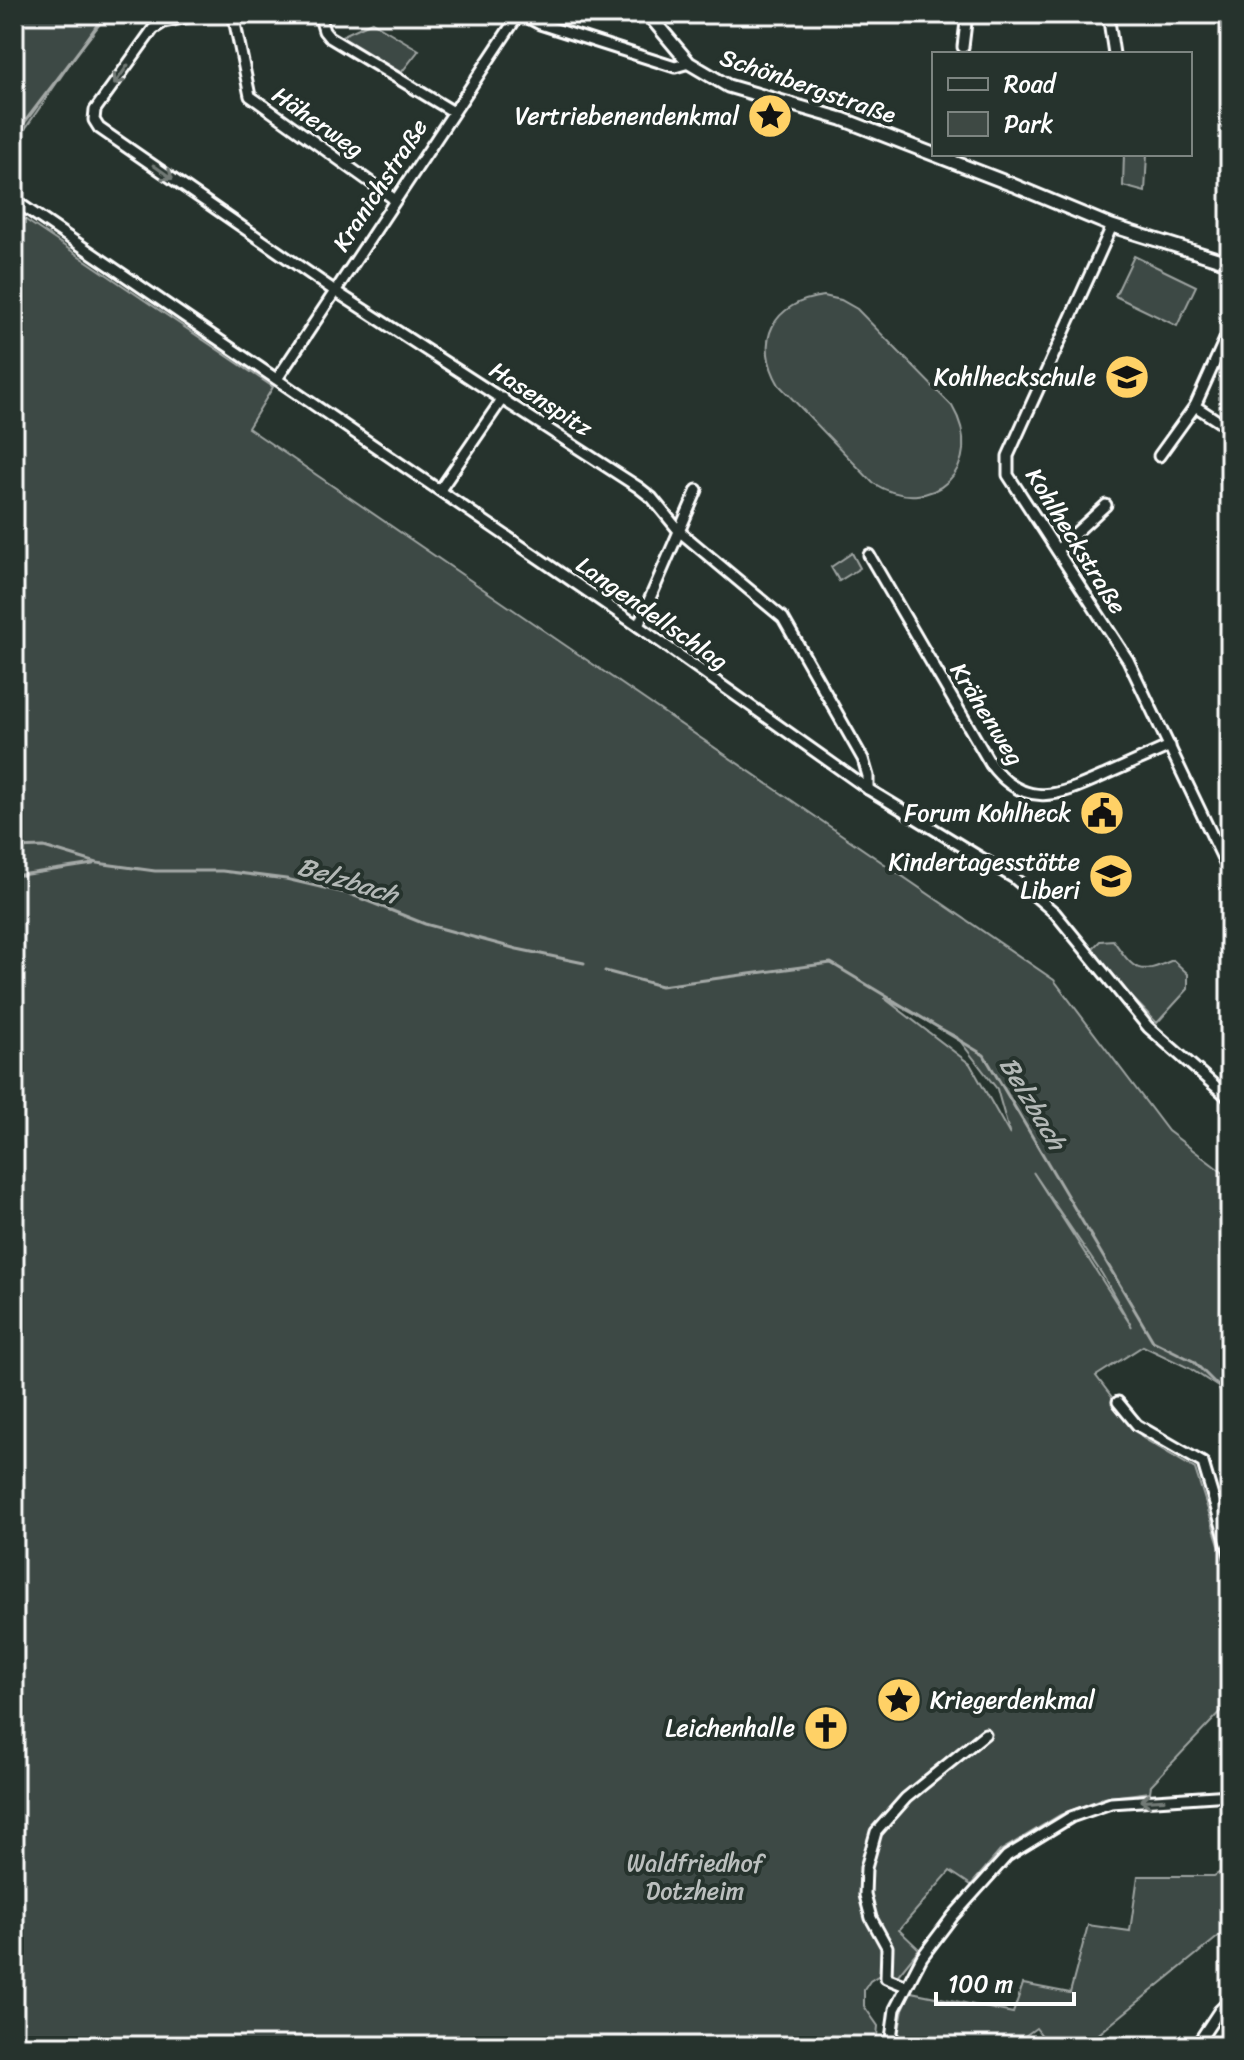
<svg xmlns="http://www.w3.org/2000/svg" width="1244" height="2060" font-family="Sriracha,sans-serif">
	<rect width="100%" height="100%" fill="#26332d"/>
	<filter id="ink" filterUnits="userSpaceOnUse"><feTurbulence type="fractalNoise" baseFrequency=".0125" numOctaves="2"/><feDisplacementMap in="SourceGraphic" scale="16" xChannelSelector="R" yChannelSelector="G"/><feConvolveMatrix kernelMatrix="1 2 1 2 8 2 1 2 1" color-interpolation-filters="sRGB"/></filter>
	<g filter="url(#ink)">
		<g fill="#3e4944" stroke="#9ea4a2" stroke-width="2" fill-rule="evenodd">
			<path d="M14,14H104L14,145Z"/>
			<path d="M372,22L419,50L401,73L339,37Z"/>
			<path d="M1124,154H1147L1145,192L1123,186Z"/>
			<path d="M14,212L273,387L248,428L1054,980L1168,1131L1230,1178V1417L1218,1387L1189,1368L1143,1346L1096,1376L1143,1438L1195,1469L1230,1579V1702L1151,1785L1150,1792L1103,1798L1060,1815L1000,1851L971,1885L950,1871L899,1930L919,1949L898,1975L878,1976L870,1981L864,1990V2006L878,2026L876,2046H14ZM884,998L957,1037L997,1089L1010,1135L970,1064ZM1033,1172L1102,1274L1132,1327Z"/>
			<path d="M1134,256L1196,286L1177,326L1115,296Z"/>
			<path d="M824,296L841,300L857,309L952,406C988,467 932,520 873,483L779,385C753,341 773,302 824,296Z"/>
			<path d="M852,553L860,568L839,581L831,567Z"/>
			<path d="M1113,940C1135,971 1137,976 1173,960L1188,974V989L1157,1023L1119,984L1093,948L1100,941Z"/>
			<path d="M1230,1866V1927L1084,2046H1050L1036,2028L1011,2046H896L903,2009L911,1992L1013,2013L1023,1984L1070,1993L1088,1925L1130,1931L1138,1876H1214Z"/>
		</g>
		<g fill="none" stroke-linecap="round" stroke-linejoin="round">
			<g stroke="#a4a9a7" stroke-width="3">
				<path d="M14,136L103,19"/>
				<path d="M14,848L44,847L97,863L155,871H222L286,879L350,894L425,924L517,949L584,963"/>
				<path d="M14,876L93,864"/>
				<path d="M605,971L661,986L831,963L984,1055L1153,1341L1193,1361L1219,1387L1230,1414"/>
			</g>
			<g stroke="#fff" stroke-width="15">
				<g id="minor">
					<path d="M203,14L164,22L153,29L95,110L94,120L99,128L335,291L638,487L652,498L679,531L783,618L863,759L868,776V789"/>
					<path d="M233,14L250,96L394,199"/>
					<path d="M319,14L324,31L329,37L452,111"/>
					<path d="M521,14L540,24L675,67L689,63"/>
					<path d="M1108,14L1114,54"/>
					<path d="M963,47L967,14"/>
					<path d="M14,200L638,626L868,789L1014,878L1055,913L1148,1027L1230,1099"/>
					<path d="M1112,226L1008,456V475L1128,660L1230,873"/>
					<path d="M1230,328L1195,406L1230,429"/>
					<path d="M277,379L519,14"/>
					<path d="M1159,456L1195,406"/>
					<path d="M440,490L503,398"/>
					<path d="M1057,550L1106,505"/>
					<path d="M869,555L991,765C1027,812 1062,794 1107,774C1128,765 1149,755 1170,746"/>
					<path d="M638,626L697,490"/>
					<path d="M1118,1402L1137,1425L1203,1463L1230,1554"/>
					<path d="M906,1986L886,1978L887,1947L871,1918L865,1895L866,1868L876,1832L906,1798L985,1734"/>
					<path d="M890,2046L895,2009L922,1957L953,1916L1007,1856L1071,1817L1111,1803L1230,1795"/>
					<path d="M1196,2046L1219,2011L1230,2000"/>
				</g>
			</g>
			<g stroke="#fff" stroke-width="17">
				<path id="tertiary" d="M648,14L689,63L728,86L842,119L1013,185L1112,226L1230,263"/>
			</g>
			<use href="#minor" stroke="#26332d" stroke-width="9"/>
			<use href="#tertiary" stroke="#26332d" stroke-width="11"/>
		</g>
		<defs><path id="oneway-shaft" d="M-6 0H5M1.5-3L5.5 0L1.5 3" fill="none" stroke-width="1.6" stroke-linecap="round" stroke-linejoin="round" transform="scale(2)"/></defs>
		<g stroke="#727a76">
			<use href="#oneway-shaft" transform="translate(121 75) rotate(125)"/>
			<use href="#oneway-shaft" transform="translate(163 172) rotate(35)"/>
			<use href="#oneway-shaft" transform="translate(1152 1800) rotate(177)"/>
		</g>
	</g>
	<defs>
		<g id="sight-disc" transform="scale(2.3)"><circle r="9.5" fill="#ffd166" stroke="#26332d"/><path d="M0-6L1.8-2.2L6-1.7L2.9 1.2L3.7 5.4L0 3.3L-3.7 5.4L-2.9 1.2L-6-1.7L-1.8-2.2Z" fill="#111"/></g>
		<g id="school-disc" transform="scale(2.3)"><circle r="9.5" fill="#ffd166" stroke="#26332d"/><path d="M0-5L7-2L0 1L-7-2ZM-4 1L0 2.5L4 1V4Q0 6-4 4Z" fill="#111"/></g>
		<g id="civic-disc" transform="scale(2.3)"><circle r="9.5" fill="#ffd166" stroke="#26332d"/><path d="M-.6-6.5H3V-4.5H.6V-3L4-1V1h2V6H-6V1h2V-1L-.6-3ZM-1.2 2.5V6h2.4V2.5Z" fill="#111"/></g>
		<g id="church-disc" transform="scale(2.3)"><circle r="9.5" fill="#ffd166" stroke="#26332d"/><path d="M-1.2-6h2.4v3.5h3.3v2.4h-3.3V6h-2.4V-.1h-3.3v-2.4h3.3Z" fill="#111"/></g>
	</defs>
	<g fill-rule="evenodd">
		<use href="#sight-disc" x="770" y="116"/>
		<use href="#school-disc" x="1127" y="377"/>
		<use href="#civic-disc" x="1102" y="813"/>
		<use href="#school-disc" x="1111" y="876"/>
		<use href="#sight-disc" x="899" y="1700"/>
		<use href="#church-disc" x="826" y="1728"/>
	</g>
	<g text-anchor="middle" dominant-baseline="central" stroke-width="8" stroke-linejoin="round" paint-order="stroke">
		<g font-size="24" fill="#fff" stroke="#26332d">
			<text transform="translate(808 86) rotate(19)">Schönbergstraße</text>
			<text transform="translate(318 122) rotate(35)">Häherweg</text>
			<text transform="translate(380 185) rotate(-57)">Kranichstraße</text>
			<text transform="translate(541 399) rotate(33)">Hasenspitz</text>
			<text transform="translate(1076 541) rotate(58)">Kohlheckstraße</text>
			<text transform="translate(652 613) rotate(35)">Langendellschlag</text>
			<text transform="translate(987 714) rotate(58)">Krähenweg</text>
		</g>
		<g font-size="24" fill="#fff" stroke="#26332d" text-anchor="end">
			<text x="739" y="116">Vertriebenendenkmal</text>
			<text x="1096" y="377">Kohlheckschule</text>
			<text x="1071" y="813">Forum Kohlheck</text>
			<text x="1080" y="862">Kindertagesstätte<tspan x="1080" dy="28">Liberi</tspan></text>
			<text x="930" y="1700" text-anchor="start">Kriegerdenkmal</text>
			<text x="795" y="1728">Leichenhalle</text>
		</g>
		<g font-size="24" fill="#bbbfbe" stroke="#26332d">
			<text x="695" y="1863">Waldfriedhof<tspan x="695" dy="28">Dotzheim</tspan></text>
		</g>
		<g font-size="26" font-style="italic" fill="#b3b8b6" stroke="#26332d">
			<text transform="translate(348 880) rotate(17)">Belzbach</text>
			<text transform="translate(1033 1103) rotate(59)">Belzbach</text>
		</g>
	</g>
	<rect width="1244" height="2060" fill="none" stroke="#26332d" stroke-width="48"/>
	<rect x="24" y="24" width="1196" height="2012" fill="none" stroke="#fff" stroke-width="3" filter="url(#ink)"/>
	<rect x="932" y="52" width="260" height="104" fill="#26332d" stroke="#7d8581" stroke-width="2"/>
	<rect x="948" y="78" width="40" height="12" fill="#26332d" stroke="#7d8581" stroke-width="2"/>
	<text x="1004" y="92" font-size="24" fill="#ffffff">Road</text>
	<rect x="948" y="112" width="40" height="24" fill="#3e4944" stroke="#7d8581" stroke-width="2"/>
	<text x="1004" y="132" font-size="24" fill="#ffffff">Park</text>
	<path d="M936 1992v12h138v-12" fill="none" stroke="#ffffff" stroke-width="4"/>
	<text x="948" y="1992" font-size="24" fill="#ffffff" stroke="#26332d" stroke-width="6" paint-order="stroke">100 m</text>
</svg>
